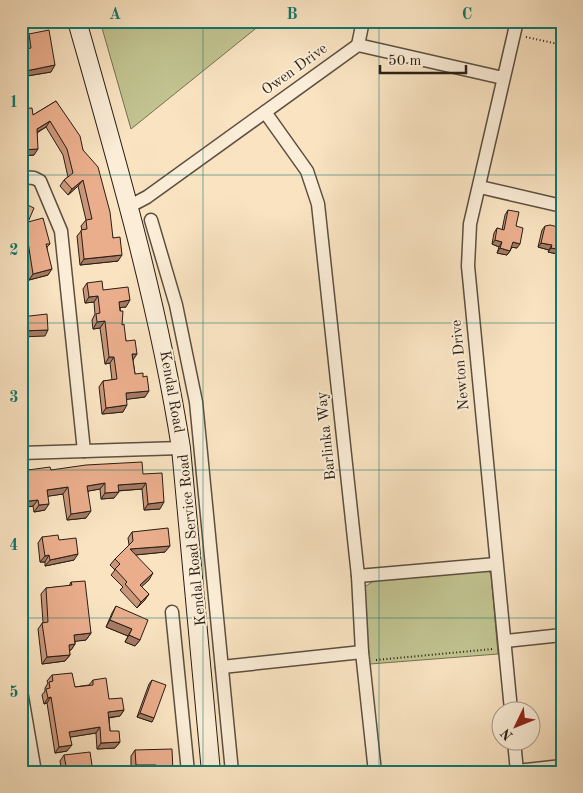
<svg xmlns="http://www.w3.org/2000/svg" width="583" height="793" font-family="'Old Standard TT',serif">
	<rect width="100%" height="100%" fill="#f9e3c1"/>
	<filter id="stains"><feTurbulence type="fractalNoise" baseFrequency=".004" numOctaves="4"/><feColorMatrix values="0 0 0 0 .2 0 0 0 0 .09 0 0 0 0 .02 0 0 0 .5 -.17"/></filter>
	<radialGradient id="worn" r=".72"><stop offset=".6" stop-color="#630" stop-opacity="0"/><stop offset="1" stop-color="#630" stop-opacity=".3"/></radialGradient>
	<g fill="#c1c390" stroke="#757052">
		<path d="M100,21H265L131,129Z"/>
		<path d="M487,570L491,574L498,654L370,664L363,661V588L375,580Z"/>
	</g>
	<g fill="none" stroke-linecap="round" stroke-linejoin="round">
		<g stroke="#5d4f40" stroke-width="15">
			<g id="minor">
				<path d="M358,45L363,21"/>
				<path d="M265,112L307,171L318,204L358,576L362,652L375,772"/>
				<path d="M21,177L34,178L40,181L61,231L84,451"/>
				<path d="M480,187L562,206"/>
				<path d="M130,206L147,197L358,45L503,78"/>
				<path d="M151,220L176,305L196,402L232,772"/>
				<path d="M21,453L181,448"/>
				<path d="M358,576L496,564"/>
				<path d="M172,612L188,772"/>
				<path d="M505,641L562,635"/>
				<path d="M222,667L362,652"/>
				<path d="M21,691L35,772"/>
				<path d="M511,710L468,266L470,224L517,21"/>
				<path d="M514,740L517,772"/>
				<path d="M517,771L562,766"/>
			</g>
		</g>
		<g stroke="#291e15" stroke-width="20">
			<path id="secondary" d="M77,21C117,162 158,302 181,448L211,772"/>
		</g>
		<g stroke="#291e15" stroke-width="2" stroke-dasharray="1 2.5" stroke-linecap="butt">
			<path d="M526,37L562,45"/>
			<path d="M376,660L493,649"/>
		</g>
		<use href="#minor" stroke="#fbedd7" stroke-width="12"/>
		<use href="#secondary" stroke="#fbedd7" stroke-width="18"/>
	</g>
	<g fill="#ca9679" stroke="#291e15">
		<path d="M29,34L51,72L21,77V50L26,49L24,40Z"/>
		<path d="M56,101L83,150L113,238L118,261L80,265L77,236L82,230L81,226L86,220L78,186L68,195L60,186L64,180L68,177L63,155L46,127L37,133L34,155L21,156V109L33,115Z"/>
		<path d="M21,202L28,222L50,244L47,247L48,275L29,280L21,235Z"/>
		<path d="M508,210L516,226L517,248L512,247L510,251L507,255L497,253L499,247L492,244L494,233L497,228L502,230L505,215Z"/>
		<path d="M545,226L562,255L548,252L549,250L538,247L542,230Z"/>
		<path d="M87,283L103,290L126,307H120L122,325L126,341L133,360L135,374L145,397L127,399L123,412L102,414L99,387L103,381L112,380L110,363L105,364L100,328L93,329L92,320L95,314L94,302L85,303L83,289Z"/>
		<path d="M21,466L28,470H51L143,474L160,509L144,510L142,489L118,491L114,498L101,499L100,489L88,491L86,518L67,520L63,494L48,496L45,510L34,512L33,506L21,508Z"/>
		<path d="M132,532L165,552L135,555L149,580L141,586L149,594L144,601L137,608L120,590L123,587L111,575L115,570L110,565L115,559L129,545L128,538Z"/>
		<path d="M42,537L59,540L74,560L45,566V562H40L38,543Z"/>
		<path d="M71,582L91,633L86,640L75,641V644L71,650H69L70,655L65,661L42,664L38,629L43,622L41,594L46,588L69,586Z"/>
		<path d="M116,606L140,640L135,646L125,642L128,636L106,627L112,613Z"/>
		<path d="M52,675L75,687L89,685L93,680L109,699L124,710L120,716L109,718L110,731L120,742L115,748L97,749L96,733L70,737L67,751L55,753L47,703L44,704L42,695L45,691V688L48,683L47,681Z"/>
		<path d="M152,680V722L137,717L149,684Z"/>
		<path d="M135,750L173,772H131V756Z"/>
		<path d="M64,755L93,772H58L61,767L60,761Z"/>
	</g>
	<g fill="#a47a63" stroke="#291e15">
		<path d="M55,65L51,72L21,77V72Z"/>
		<path d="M50,121L46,127L32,135L37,129Z"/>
		<path d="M38,149L34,155L21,156V150Z"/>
		<path d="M83,180L78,186L68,195L72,189Z"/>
		<path d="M495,240L502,242L499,247L492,244Z"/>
		<path d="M513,242L520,244L517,248L510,247Z"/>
		<path d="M541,243L552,245L549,250L538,247Z"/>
		<path d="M500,248L510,251L507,255L497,253Z"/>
		<path d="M551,248L562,250V255L548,252Z"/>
		<path d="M122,255L118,261L80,265L84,259Z"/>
		<path d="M52,269L48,275L29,280L33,274Z"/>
		<path d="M98,296L94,302L85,303L89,297Z"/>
		<path d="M130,300L126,307L115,308L119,302Z"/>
		<path d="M105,321L100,328L93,329L97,322Z"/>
		<path d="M48,330L45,336L21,337V331Z"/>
		<path d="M132,354H137L133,360Z"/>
		<path d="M109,357H114L110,363L105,364Z"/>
		<path d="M149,391L145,397L122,400L126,393Z"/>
		<path d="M127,405L123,412L102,414L106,408Z"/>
		<path d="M105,483L100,489L83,492L87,486Z"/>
		<path d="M146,483L142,489L114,491L118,485Z"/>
		<path d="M68,487L63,494L43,497L47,490Z"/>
		<path d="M119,492L114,498L101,499L105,493Z"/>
		<path d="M38,500L33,506L21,508V502Z"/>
		<path d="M164,502L160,509L144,510L148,504Z"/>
		<path d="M49,504L45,510L34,512L39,505Z"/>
		<path d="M91,511L86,518L67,520L71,514Z"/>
		<path d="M170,546L165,552L125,556L130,549Z"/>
		<path d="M78,554L74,560L45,566L50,560Z"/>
		<path d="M49,555L45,562H40L45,556Z"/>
		<path d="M153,573L149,580L136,592L140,585Z"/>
		<path d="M149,594L144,601L137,608L141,602Z"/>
		<path d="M110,620L132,629L128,636L106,627Z"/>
		<path d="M91,633L86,640L70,642L74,635Z"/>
		<path d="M129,635L140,640L135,646L125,642Z"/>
		<path d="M75,644L71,650L65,651L69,645Z"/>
		<path d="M70,655L65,661L42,664L47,657Z"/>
		<path d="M51,697L47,703L44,704L48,698Z"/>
		<path d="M124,710L120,716L104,718L108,712Z"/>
		<path d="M140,713L154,718L152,722L137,717Z"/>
		<path d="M100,727L96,733L65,738L69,732Z"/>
		<path d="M120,742L115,748L97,749L101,743Z"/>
		<path d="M72,745L67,751L55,753L59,747Z"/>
		<path d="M136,765H156L152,771L131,772Z"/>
	</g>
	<g fill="#ebae8d" stroke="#291e15">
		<path d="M49,30L55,65L21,72V50L31,48L29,34Z"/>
		<path d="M56,101L80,136L83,150L98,167L110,212L113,238L120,237L122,255L84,259L81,230L87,229L86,220L92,219L83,180L72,189L64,180L73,173L67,149L50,121L37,129L38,149L21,150V109L32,108L33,115Z"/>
		<path d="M21,202L34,208L28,222L43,218L50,244H46L52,269L33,274L26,229L21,227Z"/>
		<path d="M508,210L519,212L516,226L523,228L520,244L513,242L510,251L500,248L502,242L495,240L497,228L504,230Z"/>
		<path d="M550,225L558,227V230L562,231V250L551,248L552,245L541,243L545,226Z"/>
		<path d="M102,281L103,290L128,287L130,300L119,302L120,311H123L122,325L124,324L126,341L135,340L137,354H132L135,374L143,373V377L147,376L149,391L126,393L127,405L106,408L103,381L117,379L114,357H109L105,321L97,322L96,314L100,313L98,296L89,297L87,283Z"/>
		<path d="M47,314L48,330L21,331V317Z"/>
		<path d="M142,462L143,474L162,473L164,502L148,504L146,483L118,485L119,492L105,493V483L87,486L91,511L71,514L68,487L47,490L49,504L39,505L38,500L21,502V466H27L28,470L50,467L51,470L86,465Z"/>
		<path d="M168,528L170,546L130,549L153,573L140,585L149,594L141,602L125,584L127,582L115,569L120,564L115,559L133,541L132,532Z"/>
		<path d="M58,535L59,540L76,538L78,554L50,560L49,555L45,556L42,537Z"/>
		<path d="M85,581L91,633L74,635L75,644L69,645L70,655L47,657L42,623L48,622L46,588L72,585L71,582Z"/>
		<path d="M116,606L148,620L140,640L129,635L132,629L110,620Z"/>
		<path d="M72,673L75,687L93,685V680L106,678L109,699L122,698L124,710L108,712L110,731H119L120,742L101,743L100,727L69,732L72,745L59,747L51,697L48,698L46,689L50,688L49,682L53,681L52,675Z"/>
		<path d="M152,680L166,685L154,718L140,713Z"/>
		<path d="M172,749L173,772H156V765H136L135,750Z"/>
		<path d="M90,752L93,772H62L61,767L66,766L64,755Z"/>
	</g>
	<path fill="none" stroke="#0f766e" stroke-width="1" stroke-opacity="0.55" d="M203,21V772M379,21V772M21,175H562M21,323H562M21,470H562M21,618H562"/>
	<g text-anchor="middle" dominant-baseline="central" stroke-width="4" stroke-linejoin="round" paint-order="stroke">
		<g font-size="15" fill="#291e15" stroke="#fbedd7">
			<text transform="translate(295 70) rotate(-36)">Owen Drive</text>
			<text transform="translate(461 365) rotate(-95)">Newton Drive</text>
			<text transform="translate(171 392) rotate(80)">Kendal Road</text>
			<text transform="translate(327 436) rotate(-96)">Barlinka Way</text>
			<text transform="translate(193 540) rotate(-96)">Kendal Road Service Road</text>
		</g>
	</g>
	<rect width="583" height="793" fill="none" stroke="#f9e3c1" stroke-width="55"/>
	<g transform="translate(516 726) rotate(227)"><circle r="24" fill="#fbedd7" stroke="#a79a89"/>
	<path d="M0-4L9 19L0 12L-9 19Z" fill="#8f2418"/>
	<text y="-8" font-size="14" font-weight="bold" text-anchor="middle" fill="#291e15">N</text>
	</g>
	<path d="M380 65v8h86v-8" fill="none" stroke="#291e15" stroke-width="2.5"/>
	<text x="388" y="65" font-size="15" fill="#291e15" stroke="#fbedd7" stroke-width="4" paint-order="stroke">50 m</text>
	<rect x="28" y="28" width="528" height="738" fill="none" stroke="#0f766e" stroke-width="2"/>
	<g font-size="16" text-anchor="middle" font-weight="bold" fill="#0f766e">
		<text x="115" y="19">A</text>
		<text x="292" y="19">B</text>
		<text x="467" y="19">C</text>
		<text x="14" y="107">1</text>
		<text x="14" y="255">2</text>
		<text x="14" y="402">3</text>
		<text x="14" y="550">4</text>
		<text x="14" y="697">5</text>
	</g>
	<rect width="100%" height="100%" filter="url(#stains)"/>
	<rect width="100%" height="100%" fill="url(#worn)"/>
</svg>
